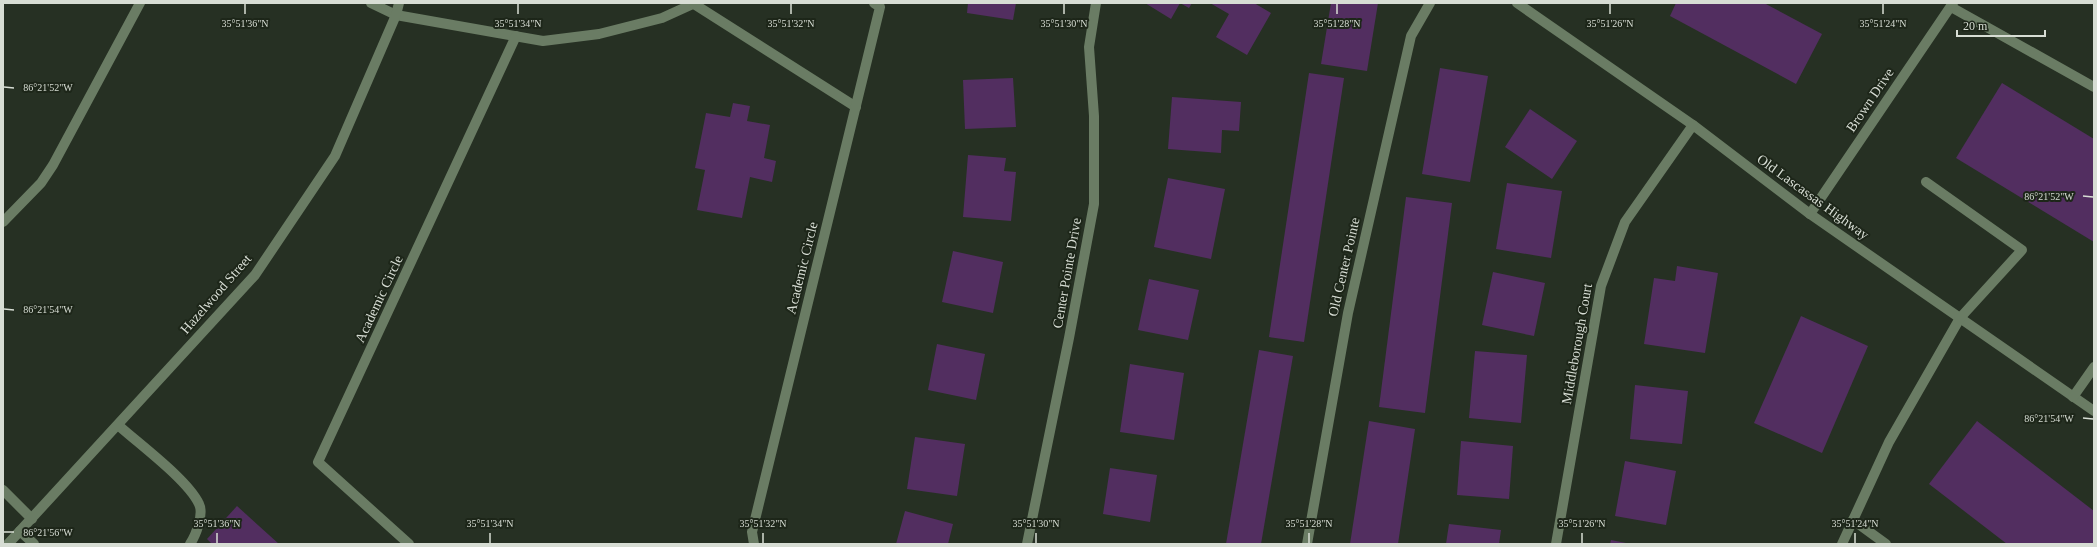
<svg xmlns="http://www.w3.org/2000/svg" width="2097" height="547" font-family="Georgia,serif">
	<rect width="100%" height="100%" fill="#263023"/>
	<g fill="#522e60">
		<path d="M968,3H1016L1013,20L967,13Z"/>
		<path d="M1145,3H1192L1189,8L1180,3L1171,19Z"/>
		<path d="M1210,3H1254L1271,13L1247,55L1216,37L1229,14Z"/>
		<path d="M1331,3H1378L1367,71L1321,64Z"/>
		<path d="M1676,3H1764L1822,34L1796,84L1670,16Z"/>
		<path d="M1440,68L1488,76L1470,182L1422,174Z"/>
		<path d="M1309,73L1344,78L1304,342L1269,337Z"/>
		<path d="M1013,78L1016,127L965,129L963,80Z"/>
		<path d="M2002,83L2094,139V242L1956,158Z"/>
		<path d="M1172,97L1241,102L1239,131L1222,130L1221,153L1168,149Z"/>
		<path d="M733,103L750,106L747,121L770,125L764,158L776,161L772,182L750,177L742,218L697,210L705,170L695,168L706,113L730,117Z"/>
		<path d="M1530,109L1577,141L1552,179L1505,147Z"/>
		<path d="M968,155L1006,158L1004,171L1016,172L1011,221L963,217Z"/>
		<path d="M1168,178L1225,189L1211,259L1154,247Z"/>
		<path d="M1507,183L1562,191L1551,258L1496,249Z"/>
		<path d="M1406,197L1452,203L1425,413L1379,407Z"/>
		<path d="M953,251L1003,262L993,313L942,302Z"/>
		<path d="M1677,266L1718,273L1705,353L1644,344L1654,278L1675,281Z"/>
		<path d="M1493,272L1545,283L1534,336L1482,325Z"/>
		<path d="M1149,279L1199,290L1188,340L1138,330Z"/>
		<path d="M1801,316L1868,346L1822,453L1754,423Z"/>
		<path d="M937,344L985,354L976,400L928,390Z"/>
		<path d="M1259,350L1293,356L1261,544H1226Z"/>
		<path d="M1475,351L1527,355L1521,423L1469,418Z"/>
		<path d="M1130,364L1184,373L1174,440L1120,432Z"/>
		<path d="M1635,385L1688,391L1682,444L1630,439Z"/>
		<path d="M1369,421L1415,429L1398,544H1350Z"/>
		<path d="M1977,421L2094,511V544H2007L1929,484Z"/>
		<path d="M915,437L965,444L957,496L907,489Z"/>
		<path d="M1461,441L1513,446L1509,499L1457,495Z"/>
		<path d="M1625,461L1676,471L1666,525L1615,516Z"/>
		<path d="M1110,468L1157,475L1150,522L1103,514Z"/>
		<path d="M237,506L279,544H212L207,539Z"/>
		<path d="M905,511L953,524L948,544H896Z"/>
		<path d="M1449,524L1501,530L1499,544H1446Z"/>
		<path d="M1611,540L1626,543V544H1610Z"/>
	</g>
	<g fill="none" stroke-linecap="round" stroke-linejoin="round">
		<g stroke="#6a7c64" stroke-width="10">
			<path d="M371,3L396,15L543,41L599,34L662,18L695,3"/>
			<path d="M1517,3L1693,125L1810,214L2094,411"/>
			<path d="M694,4L856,107"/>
			<path d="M1951,7L2094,87"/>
			<path d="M1810,214L1953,3"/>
			<path d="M3,222L41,183L53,165L140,3"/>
			<path d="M2073,397L2094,367"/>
			<path d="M118,425C139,444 188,480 199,504C204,514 196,535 190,544"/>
			<path d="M3,490L32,519"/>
			<path d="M1853,520L1886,544"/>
			<path d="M20,531L34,544"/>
			<path d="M8,544L255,275L335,156L396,15L399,3"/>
			<path d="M409,544L318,462L516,36"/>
			<path d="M754,544L752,532L880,7L874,3"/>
			<path d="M1027,544L1069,338L1094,204V116L1089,47L1096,3"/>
			<path d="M1307,544L1348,313L1411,36L1430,3"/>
			<path d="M1556,544L1601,286L1625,222L1693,125"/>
			<path d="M1842,544L1889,442L1960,318L2022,250L1926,182"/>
		</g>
	</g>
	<path fill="none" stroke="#d7ddd4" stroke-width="1.5" d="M245,14V4M518,14V4M791,14V4M1064,14V4M1337,14V4M1610,14V4M1883,14V4M4,87L14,88M2083,196L2093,197M4,309L14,310M2083,418L2093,419M4,532H14M217,543V533M490,543V533M763,543V533M1036,543V533M1309,543V533M1582,543V533M1855,543V533"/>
	<g text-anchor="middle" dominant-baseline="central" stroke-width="4" stroke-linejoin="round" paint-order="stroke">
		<g font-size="14" fill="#d7ddd4" stroke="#1d2619">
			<text transform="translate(1870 100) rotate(-56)">Brown Drive</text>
			<text transform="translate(1813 197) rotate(36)">Old Lascassas Highway</text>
			<text transform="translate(1344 267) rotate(-77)">Old Center Pointe</text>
			<text transform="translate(802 268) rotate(-76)">Academic Circle</text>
			<text transform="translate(1067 273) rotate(-80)">Center Pointe Drive</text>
			<text transform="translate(216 294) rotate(-49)">Hazelwood Street</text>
			<text transform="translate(379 299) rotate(-65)">Academic Circle</text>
			<text transform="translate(1577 344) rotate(-80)">Middleborough Court</text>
		</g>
	</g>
	<g font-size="10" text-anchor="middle" fill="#d7ddd4" stroke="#1d2619" stroke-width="4" stroke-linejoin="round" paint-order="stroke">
		<text x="245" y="27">35°51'36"N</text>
		<text x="518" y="27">35°51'34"N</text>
		<text x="791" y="27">35°51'32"N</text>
		<text x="1064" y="27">35°51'30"N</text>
		<text x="1337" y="27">35°51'28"N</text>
		<text x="1610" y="27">35°51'26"N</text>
		<text x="1883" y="27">35°51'24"N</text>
		<text x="48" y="91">86°21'52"W</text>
		<text x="2049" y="200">86°21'52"W</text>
		<text x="48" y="313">86°21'54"W</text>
		<text x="2049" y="422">86°21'54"W</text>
		<text x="217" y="527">35°51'36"N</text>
		<text x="490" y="527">35°51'34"N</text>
		<text x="763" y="527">35°51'32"N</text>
		<text x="1036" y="527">35°51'30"N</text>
		<text x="1309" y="527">35°51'28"N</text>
		<text x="1582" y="527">35°51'26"N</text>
		<text x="1855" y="527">35°51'24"N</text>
		<text x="48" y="536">86°21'56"W</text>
	</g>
	<rect width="2097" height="547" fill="none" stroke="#d7ddd4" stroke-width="8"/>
	<path d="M1957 30v6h88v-6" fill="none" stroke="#d7ddd4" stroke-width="2"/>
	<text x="1963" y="30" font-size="12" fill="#d7ddd4" stroke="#1d2619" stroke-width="3" paint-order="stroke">20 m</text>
</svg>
